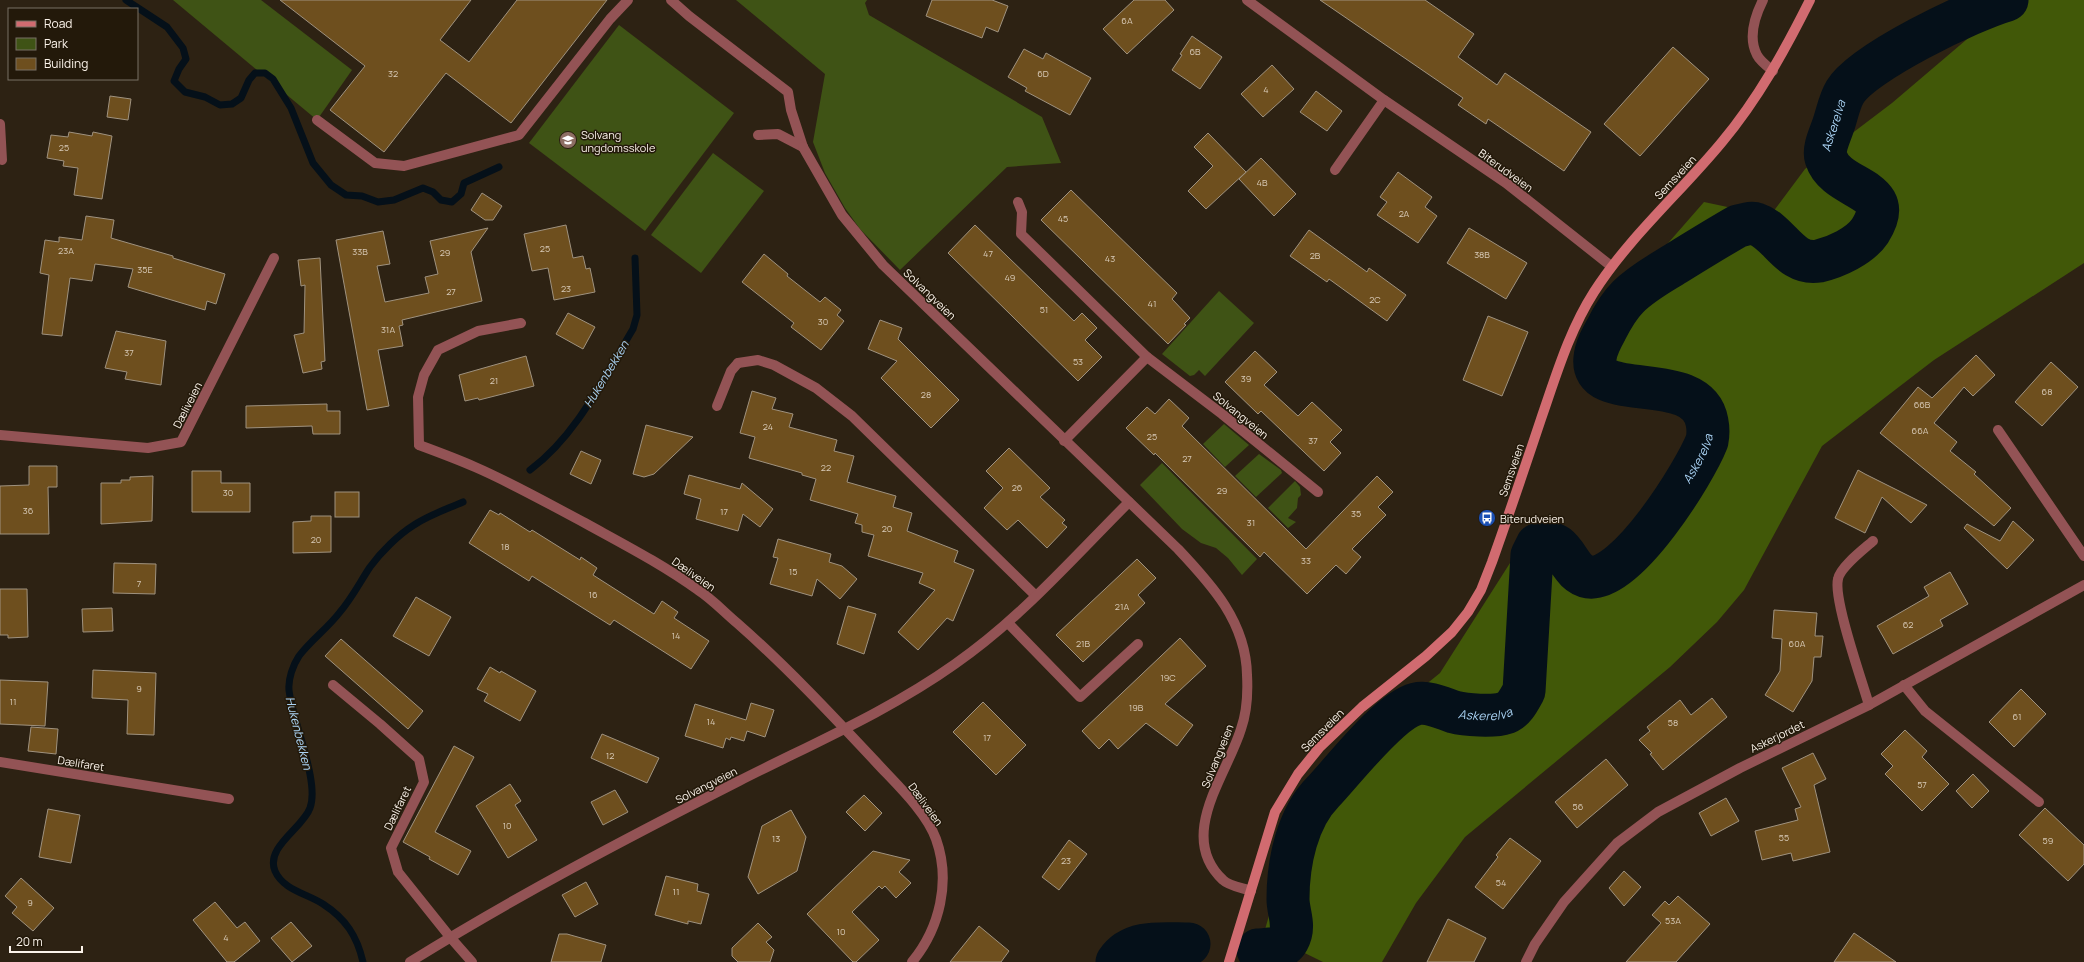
<svg xmlns="http://www.w3.org/2000/svg" width="2084" height="962" font-family="Manrope,sans-serif">
	<rect width="100%" height="100%" fill="#2d2213"/>
	<g fill="#3f5315">
		<path d="M173,0H261L352,70L317,120Z"/>
		<path d="M736,0H867L865,3L869,15L1042,117L1061,163L1007,167L900,270L860,229L845,208L825,173L813,142L825,74Z"/>
		<path d="M619,25L734,113L645,231L529,143Z"/>
		<path d="M713,153L764,191L701,273L651,235Z"/>
		<path d="M1219,291L1254,323L1205,376L1199,370L1194,375L1190,376L1162,354Z"/>
		<path d="M1224,424L1249,445L1225,467L1203,444Z"/>
		<path d="M1259,454L1281,470L1282,473L1256,497L1235,476Z"/>
		<path d="M1162,463L1257,559L1242,575L1228,558L1216,548L1201,543L1182,529L1140,485Z"/>
		<path d="M1295,481L1300,487L1301,495L1298,498L1297,508L1288,518L1296,522L1288,528L1268,508Z"/>
	</g>
	<path fill="#415808" d="M2013,0H2084V263L1934,360L1822,446L1744,590L1717,622L1670,667L1465,837L1416,903L1382,962H1323L1264,933L1297,818L1349,747L1440,673L1524,541C1530,541 1538,540 1545,541C1566,544 1570,577 1590,577C1629,577 1679,493 1695,462C1699,455 1706,446 1707,438C1709,428 1706,414 1699,407C1672,376 1621,400 1595,369L1635,281L1704,202L1770,216L1805,169L1892,103Z"/>
	<g fill="none" stroke-linecap="round" stroke-linejoin="round">
		<g stroke="#051019" stroke-width="7">
			<path d="M126,0L167,27L183,48L186,59L179,69L174,81L185,92L205,97L220,105L232,104L241,98L249,80L255,73H265L273,79L291,108L313,163L331,185L346,195L362,196L378,202L394,200L423,188L433,192L441,200L452,202L461,194L464,183L499,167"/>
			<path d="M530,470C577,435 603,379 633,329L637,315L635,258"/>
			<path d="M363,962C357,936 346,919 323,904C308,894 283,890 275,871C265,847 303,828 310,808C320,782 292,720 289,690C288,679 293,665 299,656C311,640 328,628 340,612C352,598 360,582 370,567C381,552 398,535 414,525C429,515 447,509 463,502"/>
		</g>
		<g stroke="#051019" stroke-width="43">
			<path id="s1" d="M1258,950C1268,949 1283,950 1288,940C1296,926 1288,913 1288,899C1288,863 1297,818 1323,792C1343,771 1389,711 1416,704C1428,701 1442,708 1454,712C1465,715 1494,717 1505,713C1514,711 1520,698 1524,691L1532,555L1537,545L1546,541C1549,542 1553,544 1557,546C1569,555 1572,574 1589,577C1626,583 1695,472 1707,441C1708,436 1708,427 1707,422C1697,367 1589,406 1595,358C1596,348 1601,339 1606,330C1612,318 1619,306 1628,297C1642,283 1659,274 1675,264C1696,251 1717,238 1738,226C1744,225 1751,222 1756,224C1780,232 1789,266 1819,261C1836,257 1860,246 1870,231C1899,186 1837,192 1826,158C1823,149 1830,135 1833,126C1837,115 1839,102 1845,92C1863,62 1972,10 2007,0"/>
			<path d="M1117,962C1132,939 1164,944 1189,944"/>
		</g>
	</g>
	<g fill="#6e4f1e" stroke="#9f927f">
		<path d="M280,0H471L440,40L469,62L517,0H607L511,123L446,73L384,152L330,110L365,66Z"/>
		<path d="M932,0H992L1008,6L998,32L986,27L982,38L926,16Z"/>
		<path d="M1134,0H1165L1174,10L1127,54L1103,29Z"/>
		<path d="M1320,0H1425L1474,34L1458,57L1497,85L1505,73L1591,132L1564,171L1488,119L1486,124L1458,105L1463,98Z"/>
		<path d="M1192,36L1222,57L1200,89L1172,70L1182,55L1180,54Z"/>
		<path d="M1673,47L1709,79L1640,156L1604,124Z"/>
		<path d="M1024,49L1043,59L1046,53L1091,78L1070,115L1025,91L1027,88L1008,77Z"/>
		<path d="M1272,65L1294,89L1263,117L1241,94Z"/>
		<path d="M1316,91L1342,111L1327,131L1300,112Z"/>
		<path d="M110,96L131,99L128,120L107,117Z"/>
		<path d="M69,132L92,136L93,132L112,136L102,199L74,195L78,168L63,166L64,161L47,158L51,135L68,137Z"/>
		<path d="M1208,133L1246,172L1206,209L1188,191L1213,166L1194,147Z"/>
		<path d="M1261,158L1296,194L1274,216L1239,179Z"/>
		<path d="M1398,172L1432,197L1425,207L1437,216L1418,243L1377,215L1387,202L1380,197Z"/>
		<path d="M1071,190L1177,293L1172,299L1190,318L1184,324L1186,325L1168,344L1041,220Z"/>
		<path d="M482,193L502,206L493,220H485L471,210Z"/>
		<path d="M86,216L114,220L111,238L173,256V258L225,274L216,304L207,301L205,310L128,287L133,269L95,264L92,281L70,278L62,336L42,334L49,275L40,273L45,240L59,242V237L82,240Z"/>
		<path d="M566,225L573,258L583,256L586,269L590,268L595,292L554,300L548,268L532,271L524,234Z"/>
		<path d="M975,225L1074,321L1082,313L1097,328L1085,340L1102,357L1078,381L948,253Z"/>
		<path d="M488,228L471,252L482,301L402,320L403,325L399,326L403,346L378,350L389,406L367,410L336,240L383,231L390,264L377,266L385,302L429,293L425,277L438,274L430,241Z"/>
		<path d="M1469,228L1527,263L1506,299L1447,263Z"/>
		<path d="M1309,230L1367,272L1369,268L1406,295L1387,321L1329,279L1327,282L1290,256Z"/>
		<path d="M764,254L788,274L787,276L820,302L825,297L841,310L837,315L844,321L821,350L791,327L794,323L742,282Z"/>
		<path d="M320,258L325,361L321,362L322,369L303,373L294,335L304,333L305,285L301,286L298,260Z"/>
		<path d="M568,313L595,327L583,349L556,334Z"/>
		<path d="M1488,316L1528,332L1502,396L1463,380Z"/>
		<path d="M880,320L902,328L898,339L959,400L931,428L881,378L897,361L868,349Z"/>
		<path d="M116,331L166,341L161,385L125,379L127,372L105,368Z"/>
		<path d="M1255,351L1277,372L1264,385L1298,416L1312,402L1342,430L1330,442L1341,453L1324,471L1261,411L1258,414L1225,382Z"/>
		<path d="M1976,355L1995,375L1973,396L1964,387L1934,423L1957,442L1950,451L1976,472L1974,474L2011,508L1994,526L1880,433L1918,387L1932,398Z"/>
		<path d="M526,356L534,386L479,400L478,398L465,401L459,375Z"/>
		<path d="M2051,362L2078,387L2042,426L2015,402Z"/>
		<path d="M752,391L776,398L772,409L793,414L789,427L837,440L834,451L854,456L847,482L896,496L893,507L912,513L907,531L958,551L954,562L974,570L953,621L947,618L918,650L898,632L935,590L919,583L923,573L868,556L874,535L862,532V525L855,523L858,514L810,500L816,479L802,475V473L749,458L755,437L740,433Z"/>
		<path d="M1169,399L1189,418L1182,426L1306,549L1377,476L1393,492L1378,507L1386,515L1352,549L1361,557L1346,574L1336,565L1307,594L1264,552L1260,557L1155,453L1154,455L1126,428L1147,407L1155,414Z"/>
		<path d="M327,404V411H340V434H313L312,426L246,428V406Z"/>
		<path d="M646,425L693,437L654,474L644,477L633,474Z"/>
		<path d="M1009,448L1050,488L1040,497L1065,520L1062,523L1067,527L1047,548L1018,520L1007,530L984,508L1003,488L986,471Z"/>
		<path d="M581,451L601,460L591,484L570,474Z"/>
		<path d="M29,466H57V487H48L49,534H0V486L29,485Z"/>
		<path d="M1858,470L1865,474L1927,505L1911,523L1882,497L1865,533L1835,518Z"/>
		<path d="M192,471H221V483H250V512H192Z"/>
		<path d="M689,475L740,489L742,483L773,509L760,527L743,514L738,531L696,519L701,499L684,494Z"/>
		<path d="M153,476L152,521L101,524V483H121V480H130V477Z"/>
		<rect x="335" y="492" width="24" height="25"/>
		<path d="M490,510L499,515L500,513L530,532L532,530L580,560L581,557L597,568L593,575L654,614L662,601L678,612L674,618L709,641L691,669L614,620L610,625L532,576L529,581L469,543Z"/>
		<path d="M311,516H331V552L293,553V522L311,521Z"/>
		<path d="M2013,521L2034,540L2007,569L1964,528L1967,524L2000,541Z"/>
		<path d="M778,539L831,554L829,562L842,566L857,579L840,599L817,579L812,596L770,584L778,558L773,557Z"/>
		<path d="M1137,559L1156,578L1138,595L1145,603L1083,662L1056,635Z"/>
		<path d="M114,563L156,564L155,594L113,593Z"/>
		<path d="M1950,572L1968,604L1940,620L1943,626L1893,654L1877,626L1929,596L1924,587Z"/>
		<path d="M0,589H27L28,637L8,638V635H0Z"/>
		<path d="M416,597L451,617L429,656L393,636Z"/>
		<path d="M848,606L876,614L864,654L837,644Z"/>
		<path d="M112,608L113,631L83,632L82,609Z"/>
		<path d="M1774,610L1817,613L1815,636H1823L1821,657H1814L1812,681L1793,712L1765,695L1780,671L1782,639L1772,638Z"/>
		<path d="M1180,638L1206,666L1165,704L1193,725L1177,746L1146,723L1118,749L1109,739L1099,749L1082,731Z"/>
		<path d="M341,639L423,711L408,729L325,656Z"/>
		<path d="M490,667L500,673L501,671L536,691L520,721L484,701L488,694L477,689Z"/>
		<path d="M93,670L156,673L154,735L127,734L128,700L92,698Z"/>
		<path d="M0,680L48,682L45,726L0,724Z"/>
		<path d="M2021,689L2046,714L2014,747L1989,722Z"/>
		<path d="M1712,698L1727,717L1663,770L1650,754L1652,753L1639,740L1650,731L1647,727L1680,700L1691,715Z"/>
		<path d="M983,702L1026,745L996,775L953,732Z"/>
		<path d="M751,703L774,710L765,737L747,731L744,741L731,737L730,740L726,738L723,748L685,736L695,704L746,720Z"/>
		<path d="M31,727L58,729L56,754L28,751Z"/>
		<path d="M1905,730L1927,751L1922,757L1949,784L1922,811L1885,774L1893,766L1881,754Z"/>
		<path d="M602,734L659,758L647,783L591,758Z"/>
		<path d="M454,746L474,757L435,832L471,851L458,875L429,859L430,857L403,842Z"/>
		<path d="M1813,753L1826,779L1814,785L1830,852L1793,861L1791,853L1762,860L1755,831L1798,820L1795,809L1801,807L1782,768Z"/>
		<path d="M1606,759L1628,785L1577,828L1555,802Z"/>
		<path d="M1973,774L1989,791L1972,808L1956,791Z"/>
		<path d="M510,784L521,801L515,805L537,840L508,858L476,806Z"/>
		<path d="M615,790L628,812L603,825L591,802Z"/>
		<path d="M864,795L882,813L865,831L846,812Z"/>
		<path d="M1726,798L1739,821L1711,836L1699,813Z"/>
		<path d="M2045,808L2084,845V864L2068,881L2019,835Z"/>
		<path d="M48,809L80,815L71,863L39,857Z"/>
		<path d="M791,810L806,837L797,871L758,894L748,877L762,826Z"/>
		<path d="M1510,838L1541,861L1503,909L1475,887L1498,857L1496,855Z"/>
		<path d="M1069,840L1087,854L1059,890L1042,877Z"/>
		<path d="M873,851L910,860L899,872L911,883L896,898L885,886L882,889L879,886L852,912L879,940L856,962H853L807,914Z"/>
		<path d="M1624,871L1641,887L1624,906L1609,888Z"/>
		<path d="M666,876L698,884L697,891L709,894L701,924L688,921V924L655,915Z"/>
		<path d="M21,878L54,908L33,931L12,913L17,907L5,896Z"/>
		<path d="M586,882L598,904L575,917L562,895Z"/>
		<path d="M1678,896L1710,924L1676,962H1626L1661,923L1652,915L1665,901L1669,905Z"/>
		<path d="M215,902L237,928L245,922L260,941L234,962H227L193,920Z"/>
		<path d="M1448,919L1486,938L1474,962H1427Z"/>
		<path d="M291,922L312,946L292,962L271,938Z"/>
		<path d="M758,923L772,937L766,942L774,950L770,962H738L732,956V948Z"/>
		<path d="M979,926L1009,951L1001,962H950Z"/>
		<path d="M1854,933L1896,962H1834Z"/>
		<path d="M559,934H567L606,945L601,962H551Z"/>
	</g>
	<g fill="none" stroke-linecap="round" stroke-linejoin="round">
		<g stroke="#935355" stroke-width="10">
			<path d="M671,0L689,16L788,92L791,110L803,147"/>
			<path d="M317,120L375,163L404,166L519,135L610,19L628,0"/>
			<path d="M758,135L778,134L803,147"/>
			<path d="M1335,170L1384,100"/>
			<path d="M717,406L731,371L738,363"/>
			<path d="M1998,430L2084,556"/>
			<path d="M419,445L418,397L424,375L438,350L478,331L521,323"/>
			<path d="M1008,623L1080,697L1138,644"/>
			<path d="M333,685L380,724L419,759L424,782L391,848L398,872L450,937"/>
			<path d="M1904,685L1925,711L2039,802"/>
			<path d="M1869,705C1862,681 1833,599 1838,579C1840,567 1864,549 1873,541"/>
		</g>
		<g stroke="#935355" stroke-width="10">
			<path d="M1247,0L1384,100L1506,183L1611,266"/>
			<path d="M1763,0C1755,16 1748,38 1757,55C1760,61 1768,67 1773,71"/>
			<path d="M0,124L2,160"/>
			<path d="M803,147L842,215L883,265L1178,549C1212,585 1246,622 1247,675C1248,693 1247,712 1241,729C1227,775 1176,836 1223,880C1229,886 1243,888 1251,891"/>
			<path d="M1018,202L1022,212L1021,234L1147,357L1222,414L1318,492"/>
			<path d="M738,363L758,360L774,365L816,388L852,416L1035,595"/>
			<path d="M0,435L148,448L181,442L274,258"/>
			<path d="M1064,441L1147,357"/>
			<path d="M419,445C438,452 457,459 475,467C512,483 549,504 585,523C623,544 662,564 698,590C712,599 724,612 737,623C786,666 831,714 875,761C895,783 926,811 936,839C951,881 940,928 912,962"/>
			<path d="M0,762L229,799"/>
			<path d="M450,937L472,962"/>
			<path d="M410,962C516,896 627,838 739,781C812,744 889,711 955,664C1020,619 1073,558 1129,502"/>
			<path d="M1526,962L1535,944L1564,902L1617,843L1658,812L1740,768L1869,705L2084,585"/>
		</g>
		<path stroke="#d16b70" stroke-width="10" d="M1229,962L1275,812L1298,774L1319,748L1362,707L1426,656L1452,632L1468,612L1481,590L1492,562C1509,514 1525,467 1541,419C1556,376 1569,331 1594,292C1630,236 1680,193 1722,142C1758,99 1785,50 1810,0"/>
	</g>
	<defs>
		<g id="school-disc" transform="scale(0.9)"><circle r="9.5" fill="#8d6e63" stroke="#23190a"/><path d="M0-5L7-2L0 1L-7-2ZM-4 1L0 2.5L4 1V4Q0 6-4 4Z" fill="#fff"/></g>
		<g id="bus-disc" transform="scale(0.9)"><circle r="9.5" fill="#1a4fb4" stroke="#23190a"/><path d="M-5-6H5V4H4V6H2V4H-2V6H-4V4H-5ZM-3.5-4V0h7V-4ZM-3.5 1.2v1.5H-2V1.2ZM2 1.2v1.5H3.5V1.2Z" fill="#fff"/></g>
	</defs>
	<g fill-rule="evenodd">
		<use href="#school-disc" x="568" y="140"/>
		<use href="#bus-disc" x="1487" y="518"/>
	</g>
	<g text-anchor="middle" dominant-baseline="central" stroke-width="3" stroke-linejoin="round" paint-order="stroke">
		<g font-size="9" fill="#d8cab7">
			<text x="1127" y="20">6A</text>
			<text x="1195" y="51">6B</text>
			<text x="393" y="73">32</text>
			<text x="1043" y="73">6D</text>
			<text x="1266" y="89">4</text>
			<text x="64" y="147">25</text>
			<text x="1262" y="182">4B</text>
			<text x="1404" y="213">2A</text>
			<text x="1063" y="218">45</text>
			<text x="545" y="248">25</text>
			<text x="66" y="250">23A</text>
			<text x="360" y="251">33B</text>
			<text x="445" y="252">29</text>
			<text x="988" y="253">47</text>
			<text x="1482" y="254">38B</text>
			<text x="1315" y="255">2B</text>
			<text x="1110" y="258">43</text>
			<text x="145" y="269">35E</text>
			<text x="1010" y="277">49</text>
			<text x="566" y="288">23</text>
			<text x="451" y="291">27</text>
			<text x="1375" y="299">2C</text>
			<text x="1152" y="303">41</text>
			<text x="1044" y="309">51</text>
			<text x="823" y="321">30</text>
			<text x="388" y="329">31A</text>
			<text x="129" y="352">37</text>
			<text x="1078" y="361">53</text>
			<text x="1246" y="378">39</text>
			<text x="494" y="380">21</text>
			<text x="2047" y="391">68</text>
			<text x="926" y="394">28</text>
			<text x="1922" y="404">66B</text>
			<text x="768" y="426">24</text>
			<text x="1920" y="430">66A</text>
			<text x="1152" y="436">25</text>
			<text x="1313" y="440">37</text>
			<text x="1187" y="458">27</text>
			<text x="826" y="467">22</text>
			<text x="1017" y="487">26</text>
			<text x="1222" y="490">29</text>
			<text x="228" y="492">30</text>
			<text x="28" y="510">36</text>
			<text x="724" y="511">17</text>
			<text x="1356" y="513">35</text>
			<text x="1251" y="522">31</text>
			<text x="887" y="528">20</text>
			<text x="316" y="539">20</text>
			<text x="505" y="546">18</text>
			<text x="1306" y="560">33</text>
			<text x="793" y="571">15</text>
			<text x="139" y="583">7</text>
			<text x="593" y="594">16</text>
			<text x="1122" y="606">21A</text>
			<text x="1908" y="624">62</text>
			<text x="676" y="635">14</text>
			<text x="1083" y="643">21B</text>
			<text x="1797" y="643">60A</text>
			<text x="1168" y="677">19C</text>
			<text x="139" y="688">9</text>
			<text x="13" y="701">11</text>
			<text x="1136" y="707">19B</text>
			<text x="2017" y="716">61</text>
			<text x="711" y="721">14</text>
			<text x="1673" y="722">58</text>
			<text x="987" y="737">17</text>
			<text x="610" y="755">12</text>
			<text x="1922" y="784">57</text>
			<text x="1578" y="806">56</text>
			<text x="507" y="825">10</text>
			<text x="1784" y="837">55</text>
			<text x="776" y="838">13</text>
			<text x="2048" y="840">59</text>
			<text x="1066" y="860">23</text>
			<text x="1501" y="882">54</text>
			<text x="676" y="891">11</text>
			<text x="30" y="902">9</text>
			<text x="1673" y="920">53A</text>
			<text x="841" y="931">10</text>
			<text x="226" y="937">4</text>
		</g>
		<g font-size="11" fill="#fbf3ea" stroke="#23190a" text-anchor="start">
			<text x="581" y="134">Solvang<tspan x="581" dy="13">ungdomsskole</tspan></text>
			<text x="1500" y="518">Biterudveien</text>
		</g>
		<g font-size="11" fill="#fbf3ea" stroke="#23190a">
			<text transform="translate(1506 170) rotate(36)">Biterudveien</text>
			<text transform="translate(1675 177) rotate(-47)">Semsveien</text>
			<text transform="translate(930 294) rotate(44)">Solvangveien</text>
			<text transform="translate(187 405) rotate(-63)">Dæliveien</text>
			<text transform="translate(1241 415) rotate(39)">Solvangveien</text>
			<text transform="translate(1511 470) rotate(-71)">Semsveien</text>
			<text transform="translate(694 574) rotate(35)">Dæliveien</text>
			<text transform="translate(1322 730) rotate(-45)">Semsveien</text>
			<text transform="translate(1777 736) rotate(-26)">Askerjordet</text>
			<text transform="translate(1217 756) rotate(-68)">Solvangveien</text>
			<text transform="translate(81 763) rotate(9)">Dælifaret</text>
			<text transform="translate(706 785) rotate(-27)">Solvangveien</text>
			<text transform="translate(926 804) rotate(54)">Dæliveien</text>
			<text transform="translate(397 808) rotate(-64)">Dælifaret</text>
		</g>
		<g font-size="12" font-style="italic" fill="#aad3f4" stroke="#23190a">
			<text stroke="none"><textPath href="#s1" startOffset="1490">Askerelva</textPath></text>
			<text transform="translate(606 374) rotate(-59)">Hukenbekken</text>
			<text stroke="none"><textPath href="#s1" startOffset="821">Askerelva</textPath></text>
			<text stroke="none"><textPath href="#s1" startOffset="390">Askerelva</textPath></text>
			<text transform="translate(299 733) rotate(76)">Hukenbekken</text>
		</g>
	</g>
	<rect x="8" y="8" width="130" height="72" fill="#23190a" stroke="#797064"/>
	<rect x="16" y="21" width="20" height="6" fill="#d16b70" stroke="#797064"/>
	<text x="44" y="28" font-size="12" fill="#fbf3ea">Road</text>
	<rect x="16" y="38" width="20" height="12" fill="#3f5315" stroke="#797064"/>
	<text x="44" y="48" font-size="12" fill="#fbf3ea">Park</text>
	<rect x="16" y="58" width="20" height="12" fill="#6e4f1e" stroke="#797064"/>
	<text x="44" y="68" font-size="12" fill="#fbf3ea">Building</text>
	<path d="M10 946v6h72v-6" fill="none" stroke="#fbf3ea" stroke-width="2"/>
	<text x="16" y="946" font-size="12" fill="#fbf3ea" stroke="#23190a" stroke-width="3" paint-order="stroke">20 m</text>
</svg>
